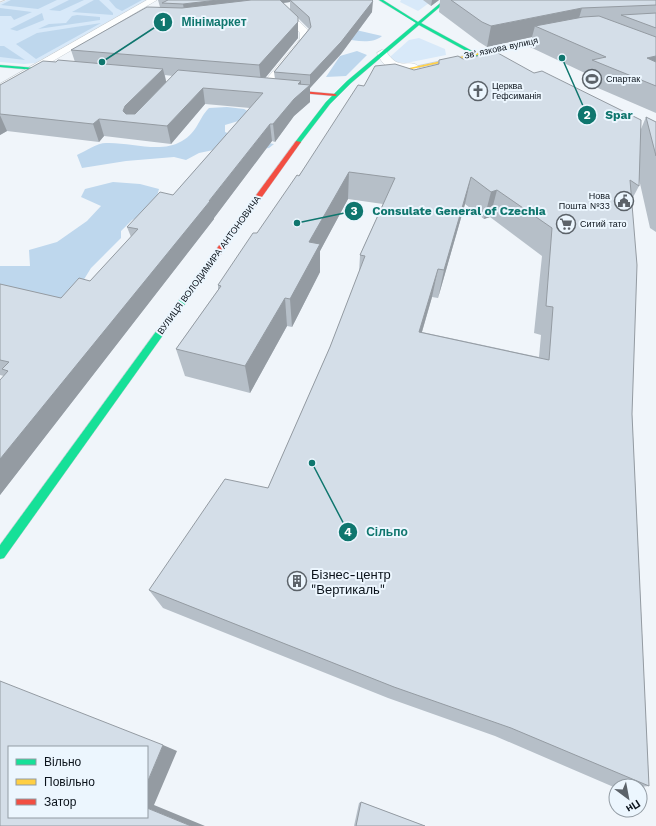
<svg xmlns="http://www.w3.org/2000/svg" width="656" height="826" font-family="'Work Sans',sans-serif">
	<rect width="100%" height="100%" fill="#f0f5fa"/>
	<g fill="#d8e9f9">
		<path d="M7,0H147L35,63L24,64L0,62V3Z"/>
		<path d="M401,0H433L418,11L400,2Z"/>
		<path d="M419,38L445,49L446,55L406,63L395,62L390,58L391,56L409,40Z"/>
	</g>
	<g fill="#bed7ed">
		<path d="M11,0H57L38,9L1,5Z"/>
		<path d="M69,0H84L60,11L49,10Z"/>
		<path d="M94,0H99L113,13V15L72,12Z"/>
		<path d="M109,0H142L122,11L116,8Z"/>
		<path d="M0,8L32,12L14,20L11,16H0Z"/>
		<path d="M42,13L44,20L17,31L10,29Z"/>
		<path d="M77,15L100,17V20L38,29L49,24L66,23L72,16Z"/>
		<path d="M101,23L36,59L16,44L37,33Z"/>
		<path d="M356,30L382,36C371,45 355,40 342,39Z"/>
		<path d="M0,46H4L25,60L0,57Z"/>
		<path d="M357,51L367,55L346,76L326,77L340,56Z"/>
		<path d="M227,107L244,109L251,113L245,119L225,125V132L240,138L274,144L269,148L240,151L223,148L199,153L186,160L174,157L126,161L82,168L77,155C86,151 97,143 106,143C131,142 160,154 182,141C198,132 198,119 209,108Z"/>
		<path d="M113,182L140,184L159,189L155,204L145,214L132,220L121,231V238L91,268L75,294L57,301L0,287V266H30L29,250L57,242L87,221L101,206L81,197L85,189Z"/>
	</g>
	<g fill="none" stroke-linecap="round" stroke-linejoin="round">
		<g stroke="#c9d0d6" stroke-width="1">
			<g id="street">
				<path d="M147,0H157L0,92V84Z"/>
				<path d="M280,5L283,6L308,30L310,39L268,91H260L258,89L300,39V33L276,8Z"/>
				<path d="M382,50L386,51C399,73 410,57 419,67C413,74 391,70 384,64C381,61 379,57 377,53Z"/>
			</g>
		</g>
		<g stroke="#c9d0d6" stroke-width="1">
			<g id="fast">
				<path d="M379,0H383L418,22L444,0H448L421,23L507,70L503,71L419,25L351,83L330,104L300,143H296V141L326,102L347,81L416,23Z"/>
				<path d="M0,65L59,70L61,71L59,72L0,67Z"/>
				<path d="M201,270H207L208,272L4,558L0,559V545Z"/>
			</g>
		</g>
		<g stroke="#c9d0d6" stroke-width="1">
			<path id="slow" d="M560,35L561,37L379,76L377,75Z"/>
		</g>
		<g stroke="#c9d0d6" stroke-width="1">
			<g id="jam">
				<path d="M280,89L335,94L337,95L335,96L278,91Z"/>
				<path d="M296,141L301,142L207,274H201V270Z"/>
			</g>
		</g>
		<use href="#street" fill="#fdfefe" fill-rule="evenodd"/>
		<use href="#fast" fill="#16e098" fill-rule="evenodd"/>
		<use href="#slow" fill="#ffcf43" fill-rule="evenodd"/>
		<use href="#jam" fill="#f24e42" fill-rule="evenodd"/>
		<path stroke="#d1d3d5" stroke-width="1" d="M0,2L5,0"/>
	</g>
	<g fill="#b6bfc8" fill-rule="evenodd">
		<path d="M158,0H372V12L341,54L310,88V102L294,116L275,142L272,141L214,218V219L0,495V380L4,376L0,375V284L61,298L90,281L131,237L127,227L173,195L250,108L205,104L171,144L104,136L99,142L7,131L0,135V85L56,62H75L71,50L160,7ZM290,2V10L283,3ZM298,18L309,29L274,72L275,79L265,78L298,38ZM165,75L173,76L166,83Z"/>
		<path d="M423,0H439L431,6Z"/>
		<path d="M440,0H656V113L584,82L587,74L530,47L532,37L487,47L479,42L439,12Z"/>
		<path d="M463,59L641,129L646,117L656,122V232L650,228L639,179V186L631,201L632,414L649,786L640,787V786H616V788L495,736L388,698L163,608L149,590L268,488L330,347L359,273L360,255L383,204L348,199L320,251V272L292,327L287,326L250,393L185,376L176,349L218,290V285L257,233L364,86L414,70L438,64L439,60ZM465,204L484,219L490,217L542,256L534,333L541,335L539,357L422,332L432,297L438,298Z"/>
		<path d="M361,802L425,826H354L359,803Z"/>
	</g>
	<g fill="#949ba2">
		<path d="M218,0H290V2L185,16L183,4Z"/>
		<path d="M432,0H439L431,6Z"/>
		<path d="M373,1L372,12L341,54L310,88V75Z"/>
		<path d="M582,8L576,28L535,26L532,37L487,47L491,26Z"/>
		<path d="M298,17V38L261,83L259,65Z"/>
		<path d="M656,56V75L647,58Z"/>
		<path d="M163,69L167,85L131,122L123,111L125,106Z"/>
		<path d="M301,81V92L310,85V102L294,116L275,142L273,124L298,84Z"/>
		<path d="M203,88L205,104L171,144L167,126Z"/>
		<path d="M0,115L7,131L0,135Z"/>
		<path d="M99,119L104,136L99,142L93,124Z"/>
		<path d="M270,124L272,141L214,218V219L0,495V459L209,201Z"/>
		<path d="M349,172L348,199L320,251V272L292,327L290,299L309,242Z"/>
		<path d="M471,177L465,204L438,298L444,270Z"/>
		<path d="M497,190L490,217L484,219L491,192Z"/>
		<path d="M438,269L432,297L414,359L419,332Z"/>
		<path d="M285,298L287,326L250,393L245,366Z"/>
		<path d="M163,745L177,751L154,805L205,826H191L147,808V783Z"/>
	</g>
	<g fill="#d4dee8" stroke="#949ba2" fill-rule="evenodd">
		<path d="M168,0H218L183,4L162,3Z"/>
		<path d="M251,0H280L298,17V22L259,65L71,50L147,7L182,8Z"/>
		<path d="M290,0H372L373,1L341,42L310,75L274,72L311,27L309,17Z"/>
		<path d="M451,0H656V5L582,8L491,26L482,22Z"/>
		<path d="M656,13V28L621,15Z"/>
		<path d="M599,16L656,37V56L647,58L656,62V86L592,60L606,57L535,26L583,17Z"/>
		<path d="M496,52L534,73L542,71L641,120L639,186L630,180L637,265L632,414L649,786L511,728L394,687L149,590L225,479L268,488L330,347L365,256L360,255L395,178L349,172L309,242L320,244L290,299L285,298L245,366L176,349L221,286L218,285L253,233H257L297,175L299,176L358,85L364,86L375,66L395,64L414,70L439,64V60L458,56L463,59ZM471,177L491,192L497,190L552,228L546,306L553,307L549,360L419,332L438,269L444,270Z"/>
		<path d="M58,60L163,69L125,106L123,111L126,114H135L178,70L301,81L298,84L310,85L294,99L273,124H270L209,201H210L0,459V380L8,371L2,369L9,362L0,360V284L61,298L79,278L90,281L138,229L127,227L160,192L173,195L263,93L203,88L167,126L99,119L93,124L0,114V85L43,61L56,62Z"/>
		<path d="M646,117L656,122V156Z"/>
		<path d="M0,681L163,745L147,783V747H9V817H147V808L191,826H0Z"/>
		<path d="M361,802L425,826H356Z"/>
	</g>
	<defs>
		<g id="stadium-ring" transform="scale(1)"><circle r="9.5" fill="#ecf6fe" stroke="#5b6269" stroke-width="1.5"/><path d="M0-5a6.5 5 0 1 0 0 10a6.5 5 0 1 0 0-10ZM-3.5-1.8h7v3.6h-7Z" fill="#5b6269"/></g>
		<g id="church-ring" transform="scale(1)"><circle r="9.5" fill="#ecf6fe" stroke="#5b6269" stroke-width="1.5"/><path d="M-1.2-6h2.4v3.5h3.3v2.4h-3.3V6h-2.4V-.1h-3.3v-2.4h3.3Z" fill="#5b6269"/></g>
		<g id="civic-ring" transform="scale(1)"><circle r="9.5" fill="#ecf6fe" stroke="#5b6269" stroke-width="1.5"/><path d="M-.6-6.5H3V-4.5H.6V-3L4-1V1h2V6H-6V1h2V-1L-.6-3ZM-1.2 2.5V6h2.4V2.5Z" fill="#5b6269"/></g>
		<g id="supermarket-ring" transform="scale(1)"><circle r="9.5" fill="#ecf6fe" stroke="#5b6269" stroke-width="1.5"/><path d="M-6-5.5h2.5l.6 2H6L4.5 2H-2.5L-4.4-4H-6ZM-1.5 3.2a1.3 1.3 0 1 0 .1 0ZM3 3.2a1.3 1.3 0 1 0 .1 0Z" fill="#5b6269"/></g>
		<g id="building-ring" transform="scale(1)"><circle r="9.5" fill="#ecf6fe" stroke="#5b6269" stroke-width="1.5"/><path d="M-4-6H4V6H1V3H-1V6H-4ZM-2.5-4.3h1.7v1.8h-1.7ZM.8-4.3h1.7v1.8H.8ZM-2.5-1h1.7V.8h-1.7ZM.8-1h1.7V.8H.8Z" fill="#5b6269"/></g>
	</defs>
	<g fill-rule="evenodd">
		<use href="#stadium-ring" x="592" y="79"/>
		<use href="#church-ring" x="478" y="91"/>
		<use href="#civic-ring" x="624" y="201"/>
		<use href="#supermarket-ring" x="566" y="224"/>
		<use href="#building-ring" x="297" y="581"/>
	</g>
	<g text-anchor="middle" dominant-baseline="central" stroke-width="4" stroke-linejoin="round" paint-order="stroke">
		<g font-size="9" fill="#0b131b" stroke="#ecf6fe">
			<text transform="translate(501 48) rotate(-12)">Звʼязкова вулиця</text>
			<text transform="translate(209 265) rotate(-54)">ВУЛИЦЯ ВОЛОДИМИРА АНТОНОВИЧА</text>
		</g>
		<g font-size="9" fill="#0b131b" stroke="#ecf6fe" text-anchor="start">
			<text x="606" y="79">Спартак</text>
			<text x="492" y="86">Церква<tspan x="492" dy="10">Гефсиманія</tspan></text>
			<text x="610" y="196" text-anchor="end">Нова<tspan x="610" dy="10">Пошта №33</tspan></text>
			<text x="580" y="224">Ситий тато</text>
		</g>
		<g font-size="13" fill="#0b131b" stroke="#ecf6fe" text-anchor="start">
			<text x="311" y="574">Бізнес-центр<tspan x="311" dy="15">"Вертикаль"</tspan></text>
		</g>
	</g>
	<path fill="none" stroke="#0f766e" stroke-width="1.5" d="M102 62L163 22M562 58L587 115M297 223L354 211M312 463L348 532"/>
	<g fill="#0f766e" stroke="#ecf6fe" stroke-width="1.5">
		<circle cx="102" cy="62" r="4"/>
		<circle cx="562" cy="58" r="4"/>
		<circle cx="297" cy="223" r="4"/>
		<circle cx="312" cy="463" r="4"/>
		<circle cx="163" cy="22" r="10"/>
		<circle cx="587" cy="115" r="10"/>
		<circle cx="354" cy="211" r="10"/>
		<circle cx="348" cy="532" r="10"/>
	</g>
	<g font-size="12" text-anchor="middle" font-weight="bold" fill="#fff">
		<text x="163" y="26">1</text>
		<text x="587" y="119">2</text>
		<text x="354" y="215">3</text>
		<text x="348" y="536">4</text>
	</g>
	<g font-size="12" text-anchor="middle" font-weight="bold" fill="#0f766e" stroke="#ecf6fe" stroke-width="4" stroke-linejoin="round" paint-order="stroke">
		<text x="214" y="26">Мінімаркет</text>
		<text x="619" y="119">Spar</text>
		<text x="459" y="215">Consulate General of Czechia</text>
		<text x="387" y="536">Сільпо</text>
	</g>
	<rect x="8" y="746" width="140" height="72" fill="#ecf6fe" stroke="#929ba3"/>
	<rect x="16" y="759" width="20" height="6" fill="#16e098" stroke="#929ba3"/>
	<text x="44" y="766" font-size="12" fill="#0b131b">Вільно</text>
	<rect x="16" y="779" width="20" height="6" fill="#ffcf43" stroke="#929ba3"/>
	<text x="44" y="786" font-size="12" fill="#0b131b">Повільно</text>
	<rect x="16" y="799" width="20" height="6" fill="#f24e42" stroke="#929ba3"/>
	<text x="44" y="806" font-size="12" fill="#0b131b">Затор</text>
	<g transform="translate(628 798) rotate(148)"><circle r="19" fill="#ecf6fe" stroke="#929ba3"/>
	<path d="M0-3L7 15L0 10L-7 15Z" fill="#5b6269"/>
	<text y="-6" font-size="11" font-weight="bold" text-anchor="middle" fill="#0b131b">Пн</text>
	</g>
</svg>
